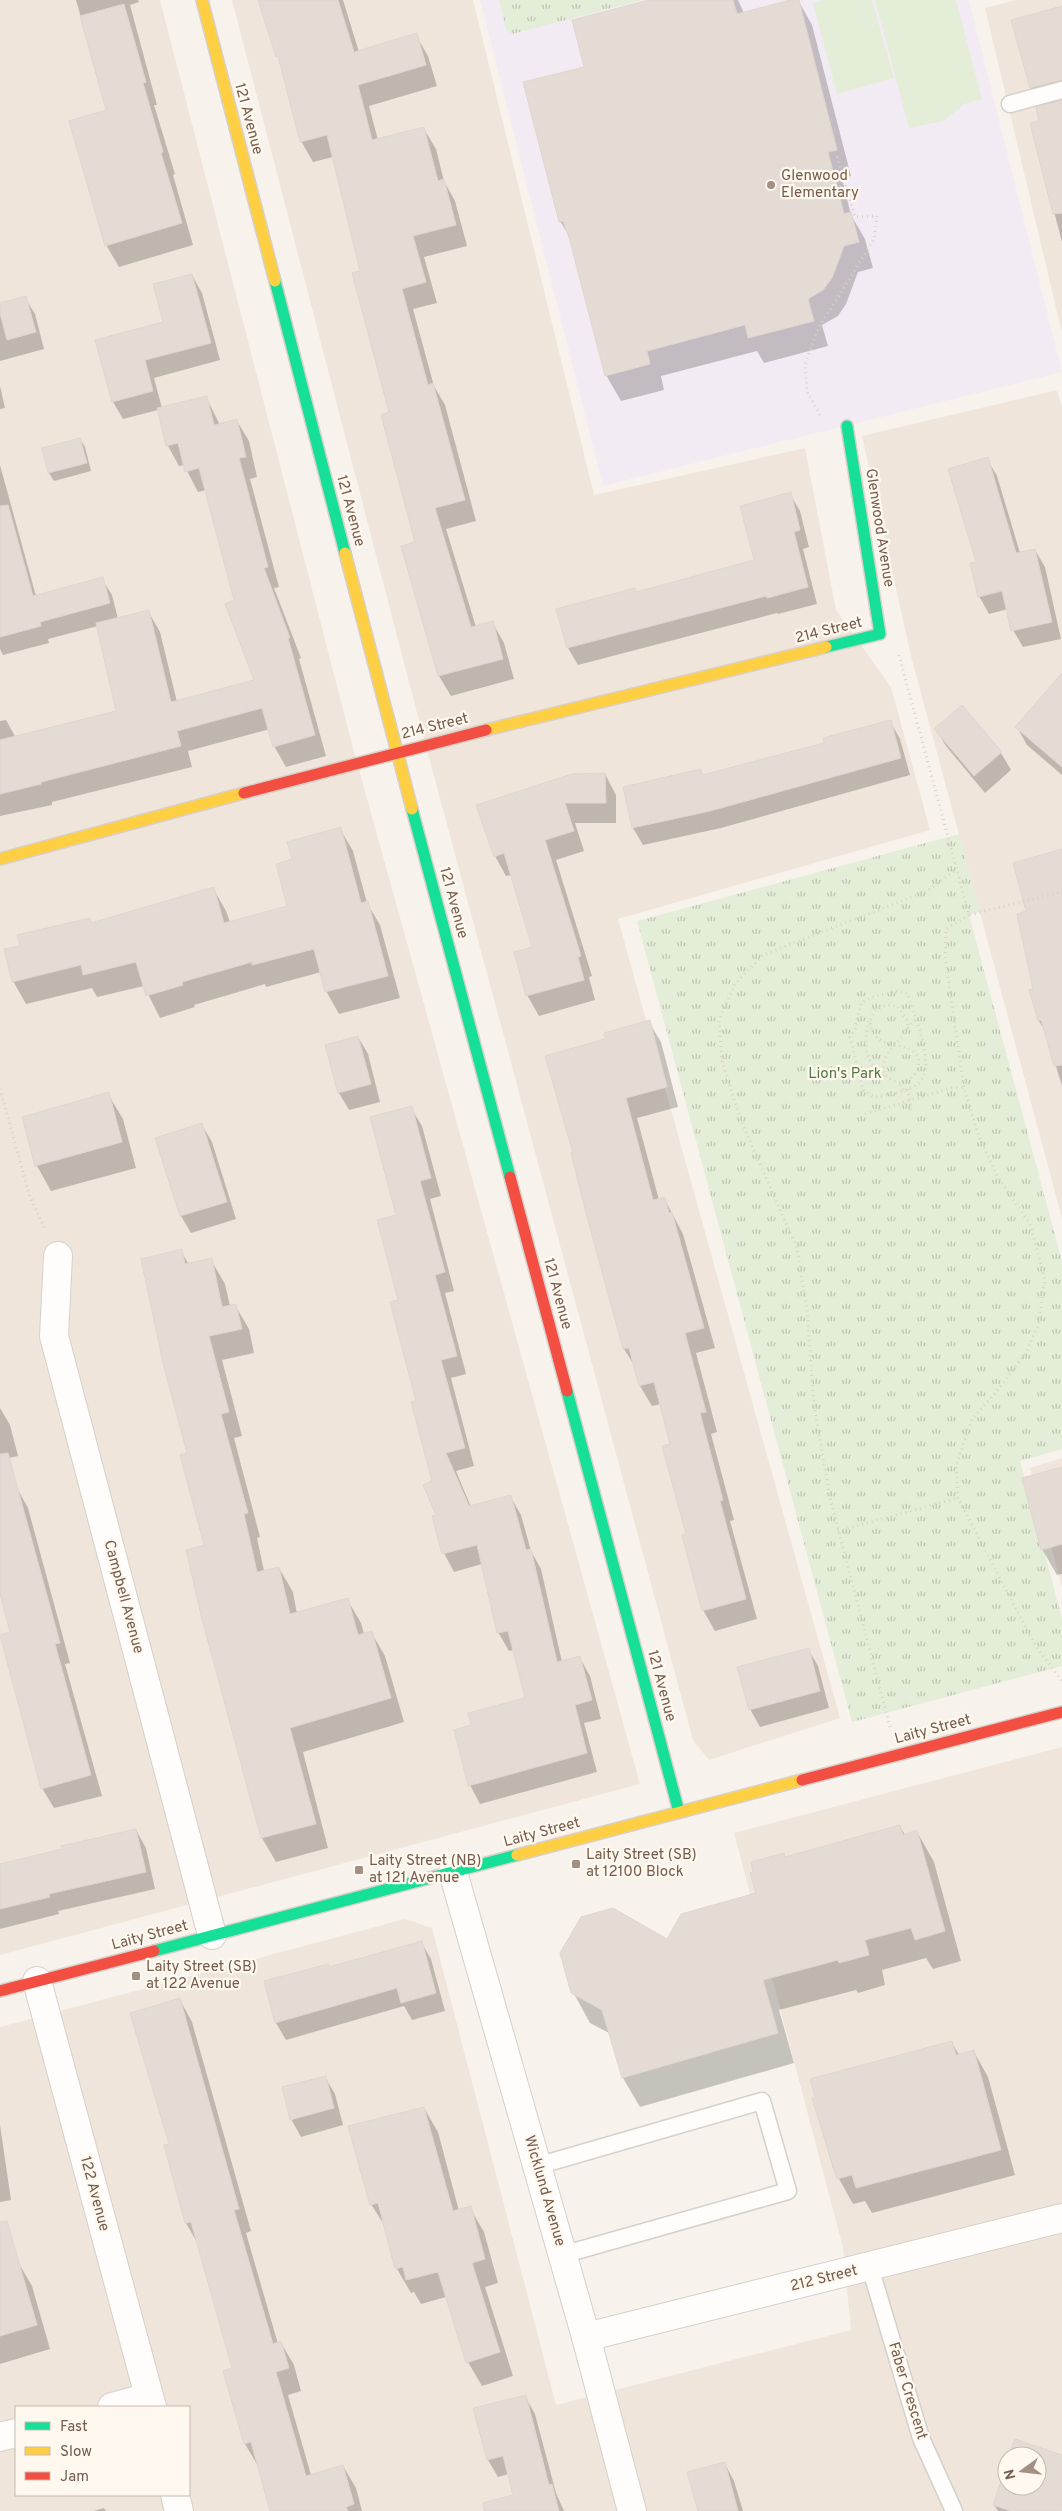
<svg xmlns="http://www.w3.org/2000/svg" width="1062" height="2511" font-family="Overpass,sans-serif">
	<defs>
		<pattern id="park-tufts" width="24" height="20" patternUnits="userSpaceOnUse" patternTransform="scale(1.25)"><rect width="24" height="20" fill="#e4edd8"/><path d="M3 7l-1-3M5 7V3M7 7l1-3M15 17l-1-3M17 17v-4M19 17l1-3" fill="none" stroke="#bdc3b1"/></pattern>
	</defs>
	<rect width="100%" height="100%" fill="#f7f3ec"/>
	<g fill="#efe5da" fill-rule="evenodd">
		<path d="M0,0H160L353,748L640,1784L0,1955Z"/>
		<path d="M232,0H473L594,495L805,448L836,610L891,687L930,830L618,919L840,1718L709,1760L693,1740L417,713Z"/>
		<path d="M1016,0H1062V333L985,8Z"/>
		<path d="M1057,390L1062,407V1218L911,656L862,436Z"/>
		<path d="M1062,1458V1587L1030,1468Z"/>
		<path d="M1062,1747V2511H0V2027L405,1919L432,1928L556,2405L851,2330L843,2248L734,1833ZM16,2407H189V2495H16ZM1007,2456H1037V2486H1007Z"/>
	</g>
	<path fill="#f3ebf3" d="M480,0H969L1062,372L603,486Z"/>
	<g fill="#e4edd8">
		<path d="M824,0H872L894,78L837,94L813,3Z"/>
		<path d="M875,0H956L982,99L964,104L944,121L909,128Z"/>
	</g>
	<g fill="url(#park-tufts)">
		<path d="M499,0H642L512,34L506,30Z"/>
		<path d="M959,834L980,912L969,915L1062,1261V1449L1020,1461L1062,1618V1666L852,1722L637,921Z"/>
	</g>
	<g fill="#0003">
		<path d="M76,0H138L139,2L130,5L157,105H154L175,174L173,175L193,245L119,267L106,245L107,110Z"/>
		<path d="M268,0H343L359,52L416,35L428,56L437,86L369,106L378,140L424,129L436,149L444,181L455,201L467,246L424,257L437,303L413,309L434,386L445,405L476,521L446,529L476,627L492,622L504,643L514,679L451,696L439,676L391,413L361,272L333,157L313,162L301,141L282,64L260,2Z"/>
		<path d="M654,0H738L744,13L798,0L812,25L851,176L842,178L851,215L865,239L873,268L858,272L846,304L838,316L822,325L828,346L764,363L757,351L661,376L664,390L621,401L606,375L571,239L560,221L586,68Z"/>
		<path d="M1062,7V242L1031,124L1041,122L1042,107L1031,88L1013,21Z"/>
		<path d="M192,275L202,293L220,360L154,378L162,408L206,397L220,425L237,421L249,441L257,477L250,479L279,587L274,588L301,658L299,659L326,756L286,767L274,746L270,729L188,751L192,767L52,802V805L0,816V721L6,720L16,738L118,712L98,626L48,639L49,643L3,655L0,649V465L36,596L102,579L112,595L118,619L148,611L160,632L177,702L255,681L206,490L198,492L184,465L179,466L168,446L158,410L123,419L113,402L97,341L165,323Z"/>
		<path d="M25,298L35,314L44,349L0,361V304Z"/>
		<path d="M0,386L5,408L0,409Z"/>
		<path d="M80,439L85,447L91,471L54,481L49,473Z"/>
		<path d="M987,459L997,476L1020,553L1035,550L1045,567L1061,639L1023,647L1013,630L1008,609L989,614L979,596L977,563Z"/>
		<path d="M790,494L800,511L809,547L803,549L817,604L778,614L777,613L578,665L568,648L558,610L636,593L756,561Z"/>
		<path d="M1062,699V775L1027,745L1017,727Z"/>
		<path d="M962,707L1001,753L1011,770L985,793L946,746L936,729Z"/>
		<path d="M890,721L900,739L910,775L721,828L643,845L633,828L700,771L703,776L826,744Z"/>
		<path d="M605,774L616,795V823H575L584,851L556,860L592,976L589,977L595,1000L539,1016L527,995L534,948L512,875L506,876L495,856L478,806Z"/>
		<path d="M340,829L353,851L367,903L380,925L400,998L339,1014L326,991L321,972L266,987L265,984L194,1005L195,1007L160,1018L144,986L97,997L92,988L26,1004L13,981L21,946L90,919L92,924L213,888L226,911L230,922L289,907L293,860Z"/>
		<path d="M1062,855V1086L1046,1033L1039,1021L1027,912Z"/>
		<path d="M649,1022L661,1042L678,1107L637,1118L659,1200L664,1198L683,1234L715,1348L696,1353L717,1432L711,1434L734,1520L730,1521L757,1619L715,1631L703,1610L687,1535L672,1444L661,1404L652,1406L640,1386L636,1368L624,1349L574,1153L607,1040Z"/>
		<path d="M358,1037L368,1054L380,1102L349,1110L339,1093L326,1046Z"/>
		<path d="M108,1094L123,1119L136,1168L51,1191L37,1166L23,1118Z"/>
		<path d="M411,1108L422,1126L441,1196L430,1199L454,1291L445,1293L466,1374L451,1378L474,1466L456,1471L471,1507L510,1496L521,1515L531,1551L541,1569L562,1662L580,1658L590,1676L601,1719L584,1723L597,1772L480,1804L470,1785L473,1726L527,1699L514,1650L509,1651L498,1632L482,1564L454,1572L444,1553L433,1482L400,1301L398,1216Z"/>
		<path d="M202,1125L212,1142L236,1219L191,1233L181,1216L157,1139Z"/>
		<path d="M181,1251L189,1265L211,1260L225,1284L230,1306L235,1305L249,1329L254,1353L222,1360L242,1436L234,1438L260,1537L257,1538L264,1571L279,1568L293,1592L297,1614L347,1599L361,1623L364,1634L371,1632L385,1656L404,1722L303,1752L328,1848L276,1862L262,1838L188,1550L206,1546Z"/>
		<path d="M0,1408L10,1425L18,1456L0,1460Z"/>
		<path d="M1062,1468V1574L1057,1575L1042,1549Z"/>
		<path d="M17,1488L28,1508L70,1663L65,1664L102,1796L54,1808L42,1788L12,1633L0,1592V1493Z"/>
		<path d="M808,1649L818,1666L829,1708L760,1727L750,1709Z"/>
		<path d="M900,1826L905,1835L917,1832L934,1862L961,1961L933,1969L926,1958L882,1970L885,1985L858,1993L856,1990L779,2010L794,2063L640,2107L623,2078L611,2034L590,2023L573,1992L757,1894L786,1858Z"/>
		<path d="M136,1830L146,1848L155,1889L58,1911L59,1914L0,1929V1865Z"/>
		<path d="M421,1942L431,1959L445,2011L412,2020L404,2006L286,2040L276,2023L265,1982L329,1968Z"/>
		<path d="M180,2000L192,2022L251,2231L246,2233L278,2344L281,2343L294,2365L301,2391L288,2395L311,2475L343,2466L356,2488L362,2511H271L258,2466L245,2444L233,2369L198,2244L186,2223L166,2146L170,2145Z"/>
		<path d="M952,2043L959,2055L974,2052L988,2077L1015,2175L872,2213L865,2201L853,2204L833,2168L813,2099Z"/>
		<path d="M325,2077L335,2094L343,2125L301,2137L291,2119Z"/>
		<path d="M424,2108L438,2132L459,2211L470,2208L484,2232L498,2283L485,2287L513,2376L482,2386L468,2362L446,2297L421,2304L414,2292L411,2293L397,2269L386,2228L371,2204Z"/>
		<path d="M0,2125L11,2200L0,2202Z"/>
		<path d="M18,2262L32,2286L50,2349L0,2364V2267Z"/>
		<path d="M525,2396L535,2414L556,2493L564,2511H519L509,2474L498,2477L488,2460Z"/>
		<path d="M1016,2441L1062,2456V2511H998L994,2505L1007,2467V2486H1037V2456H1011Z"/>
		<path d="M725,2464L734,2481L743,2511H699Z"/>
		<path d="M104,2508L106,2511H93Z"/>
	</g>
	<g fill="#e3dbd4" stroke="#e0d6ce">
		<path d="M258,0H338L354,52L417,33L426,65L358,85L372,140L424,127L438,181L444,179L456,225L413,236L426,282L402,289L428,385L433,383L465,500L435,508L471,627L493,621L503,659L438,676L401,546L415,542L381,415L389,412L352,273L360,271L327,135L300,142L278,56L276,57Z"/>
		<path d="M649,0H733L737,14L790,0H799L837,150L828,152L844,214L851,212L859,242L844,246L832,278L823,290L808,299L814,321L748,338L745,325L647,351L650,364L605,376L570,241L563,221L559,222L523,82L584,67L572,20Z"/>
		<path d="M124,4L146,82L143,83L163,152L161,153L182,223L105,246L69,121L106,110L80,16Z"/>
		<path d="M1062,6V80L1030,88L1011,20Z"/>
		<path d="M1062,100V213L1053,214L1030,123L1039,121L1036,107Z"/>
		<path d="M192,274L211,343L145,360L153,391L112,402L95,340L163,322L153,284Z"/>
		<path d="M26,296L36,332L7,340L0,313V303Z"/>
		<path d="M207,396L214,425L237,419L246,457L239,458L268,567L264,568L290,638H288L315,735L273,747L262,708L177,731L181,746L41,782V784L0,794V740L116,711L96,623L149,610L171,702L254,680L225,604L234,600L199,468L185,472L178,443L166,446L157,408Z"/>
		<path d="M80,438L87,463L48,473L42,448Z"/>
		<path d="M988,457L1016,553L1035,549L1052,622L1011,631L1002,591L978,597L970,563L976,562L948,469Z"/>
		<path d="M791,492L800,530L794,532L808,587L767,598L766,596L567,648L556,609L635,588L636,592L754,560L740,506Z"/>
		<path d="M8,505L33,596L103,577L110,603L40,622L41,626L0,637V506Z"/>
		<path d="M1062,673V767L1015,727Z"/>
		<path d="M962,705L1002,752L974,776L934,729Z"/>
		<path d="M891,720L901,758L710,811L632,828L623,787L701,769L702,775L824,743L823,738Z"/>
		<path d="M605,773L606,803H565L574,831L545,840L581,956L578,957L584,980L526,996L514,952L532,947L504,853L494,857L476,805L572,774Z"/>
		<path d="M341,827L361,903L368,901L388,976L325,992L314,949L252,965V962L182,982L183,985L146,996L136,962L83,975L81,965L12,982L4,949L20,946L17,935L90,918L91,923L214,887L224,923L287,906L276,864L292,859L287,842Z"/>
		<path d="M1062,849V1065L1054,1066L1041,1020L1038,1021L1029,990L1033,989L1017,914L1026,911L1013,863Z"/>
		<path d="M650,1020L667,1087L626,1098L653,1200L665,1197L669,1213L672,1212L704,1328L685,1333L706,1412L700,1413L723,1500L720,1501L746,1599L702,1611L682,1535L686,1534L662,1446L670,1444L654,1382L639,1386L629,1348L623,1349L586,1213L571,1153H573L545,1056L605,1039L604,1033Z"/>
		<path d="M358,1036L371,1084L338,1093L325,1045Z"/>
		<path d="M109,1092L122,1142L35,1166L22,1117Z"/>
		<path d="M412,1106L431,1178L420,1181L445,1272L435,1275L457,1356L441,1360L465,1448L446,1453L469,1506L511,1495L526,1550L531,1549L557,1662L580,1656L592,1700L575,1705L587,1753L468,1786L454,1730L471,1725L468,1713L525,1698L508,1631L497,1633L477,1545L442,1554L432,1516L436,1515L423,1485L432,1481L411,1402L416,1401L390,1302L398,1300L377,1220L396,1215L370,1117Z"/>
		<path d="M202,1123L227,1202L180,1216L155,1138Z"/>
		<path d="M182,1249L185,1264L212,1258L222,1307L236,1304L242,1329L209,1336L229,1412L221,1414L248,1513L244,1514L257,1572L279,1567L290,1614L348,1598L358,1635L372,1631L391,1698L290,1728L316,1824L261,1838L202,1619L186,1550L204,1545L180,1455L187,1453L163,1363L141,1259Z"/>
		<path d="M8,1453L60,1643L55,1644L91,1775L41,1789L0,1635L10,1632L0,1594V1454Z"/>
		<path d="M1062,1467V1544L1041,1550L1022,1478Z"/>
		<path d="M809,1648L820,1691L749,1710L737,1667Z"/>
		<path d="M900,1825L903,1835L917,1830L945,1931L915,1940L911,1928L865,1940L869,1955L839,1963L838,1960L763,1980L778,2033L622,2078L602,2010L571,1993L560,1953L581,1917L613,1908L667,1939L681,1914L756,1893L750,1873L753,1872L751,1862L784,1853L785,1857Z"/>
		<path d="M136,1829L146,1872L49,1894L50,1897L0,1909V1864L62,1849L61,1846Z"/>
		<path d="M422,1941L436,1993L401,2003L397,1988L275,2023L264,1981L328,1964L329,1967Z"/>
		<path d="M180,1998L239,2209L234,2210L273,2344L281,2341L289,2368L276,2372L306,2476L343,2465L354,2504L346,2507L348,2511H270L251,2442L244,2444L223,2371L232,2368L191,2222L185,2223L164,2145L169,2144L130,2013Z"/>
		<path d="M952,2041L956,2055L974,2050L1001,2150L856,2188L852,2175L837,2179L812,2098L815,2097L810,2079Z"/>
		<path d="M326,2076L334,2108L290,2120L282,2087Z"/>
		<path d="M424,2107L453,2211L471,2206L485,2259L472,2263L500,2352L466,2363L438,2272L406,2280L403,2267L395,2269L378,2203L370,2205L348,2126Z"/>
		<path d="M7,2221L37,2325L0,2336V2222Z"/>
		<path d="M526,2395L549,2485L552,2484L559,2511H484L483,2503L513,2495L503,2456L487,2460L473,2408Z"/>
		<path d="M1015,2439L1062,2455V2511H1011L993,2505L1007,2463V2486H1037V2456H1009Z"/>
		<path d="M725,2462L738,2511H698L687,2472Z"/>
	</g>
	<g fill="none" stroke-linecap="round" stroke-linejoin="round">
		<g stroke="#d6d0ca" stroke-width="19">
			<g id="lane">
				<path d="M1010,104L1062,90"/>
				<path d="M537,2166L762,2101L788,2191L562,2255"/>
				<path d="M870,2267L921,2438L954,2511"/>
			</g>
		</g>
		<g stroke="#d6d0ca" stroke-width="30">
			<g id="street">
				<path d="M58,1256L54,1336L212,1935"/>
				<path d="M453,1872L586,2337L632,2511"/>
				<path d="M37,1981L152,2407"/>
				<path d="M586,2337L1062,2218"/>
				<path d="M112,2407L149,2397"/>
				<path d="M0,2437L16,2433"/>
				<path d="M175,2495L179,2511"/>
			</g>
		</g>
		<g stroke="#d7d0ca" stroke-width="14">
			<g id="fast">
				<path d="M275,281L345,553"/>
				<path d="M826,647L880,634L847,426"/>
				<path d="M412,809L510,1177"/>
				<path d="M567,1391L679,1812"/>
				<path d="M154,1951L517,1855"/>
			</g>
		</g>
		<g stroke="#d7d0ca" stroke-width="14">
			<g id="slow">
				<path d="M202,0L275,281"/>
				<path d="M345,553L412,809"/>
				<path d="M486,730L826,647"/>
				<path d="M0,859L244,793"/>
				<path d="M517,1855L802,1780"/>
			</g>
		</g>
		<g stroke="#d7d0ca" stroke-width="14">
			<g id="jam">
				<path d="M244,793L486,730"/>
				<path d="M510,1177L567,1391"/>
				<path d="M802,1780L1062,1712"/>
				<path d="M0,1991L154,1951"/>
			</g>
		</g>
		<g stroke="#d8d1cc" stroke-width="3" stroke-dasharray="1 4" stroke-linecap="butt">
			<path d="M820,415L807,392L805,364L818,329L874,239L877,216L855,217L837,156"/>
			<path d="M899,655L969,915L1062,892"/>
			<path d="M969,915L946,929L945,956L964,1088L977,1131L997,1176L1030,1224L1045,1280L1038,1326L1026,1353L997,1391L972,1419L956,1466L958,1498L1035,1645L1062,1681"/>
			<path d="M896,991L907,993L910,1001C916,1020 936,1068 919,1083C908,1092 887,1095 874,1097L863,1090L850,1037L855,1029L861,1003L872,997Z"/>
			<path d="M869,1021C863,1042 864,1066 886,1076"/>
			<path d="M908,1028L916,1018"/>
			<path d="M900,1083L892,1080L885,1075C876,1050 908,1043 908,1021L897,1006L886,1005L875,1010L870,1021C870,1028 873,1035 878,1039C891,1048 924,1043 918,1068C916,1076 907,1081 900,1083L903,1090"/>
			<path d="M0,1089L30,1197L46,1231"/>
			<path d="M908,1089L911,1111"/>
			<path d="M865,1114L952,1088H964"/>
			<path d="M838,1531L958,1498"/>
			<path d="M890,1727L830,1498L814,1404L807,1310L797,1248L741,1121L722,1061L719,1020L735,984L763,955L927,891L957,869"/>
		</g>
		<use href="#lane" stroke="#fefdfc" stroke-width="16"/>
		<use href="#street" stroke="#fefdfc" stroke-width="28"/>
		<use href="#fast" stroke="#16e098" stroke-width="11"/>
		<use href="#slow" stroke="#ffcf43" stroke-width="11"/>
		<use href="#jam" stroke="#f24e42" stroke-width="11"/>
	</g>
	<g fill="#a29085" stroke="#fef8ee" stroke-width="2">
		<circle cx="771" cy="185" r="5"/>
		<rect x="571" y="1859" width="10" height="10" rx="2.5"/>
		<rect x="354" y="1865" width="10" height="10" rx="2.5"/>
		<rect x="131" y="1971" width="10" height="10" rx="2.5"/>
	</g>
	<g text-anchor="middle" dominant-baseline="central" stroke-width="4.5" stroke-linejoin="round" paint-order="stroke">
		<g font-size="15" fill="#745b4d" stroke="#fef8ee">
			<text transform="translate(248 119) rotate(75)">121 Avenue</text>
			<text transform="translate(350 511) rotate(75)">121 Avenue</text>
			<text transform="translate(879 528) rotate(81)">Glenwood Avenue</text>
			<text transform="translate(829 631) rotate(-14)">214 Street</text>
			<text transform="translate(435 727) rotate(-14)">214 Street</text>
			<text transform="translate(453 903) rotate(75)">121 Avenue</text>
			<text transform="translate(557 1294) rotate(75)">121 Avenue</text>
			<text transform="translate(123 1597) rotate(75)">Campbell Avenue</text>
			<text transform="translate(661 1686) rotate(75)">121 Avenue</text>
			<text transform="translate(933 1730) rotate(-15)">Laity Street</text>
			<text transform="translate(542 1833) rotate(-15)">Laity Street</text>
			<text transform="translate(150 1936) rotate(-15)">Laity Street</text>
			<text transform="translate(544 2191) rotate(74)">Wicklund Avenue</text>
			<text transform="translate(94 2194) rotate(75)">122 Avenue</text>
			<text transform="translate(824 2279) rotate(-14)">212 Street</text>
			<text transform="translate(907 2391) rotate(73)">Faber Crescent</text>
		</g>
		<g font-size="15" fill="#745b4d" stroke="#fef8ee" text-anchor="start">
			<text x="781" y="176">Glenwood<tspan x="781" dy="17">Elementary</tspan></text>
			<text x="586" y="1855">Laity Street (SB)<tspan x="586" dy="17">at 12100 Block</tspan></text>
			<text x="369" y="1861">Laity Street (NB)<tspan x="369" dy="17">at 121 Avenue</tspan></text>
			<text x="146" y="1967">Laity Street (SB)<tspan x="146" dy="17">at 122 Avenue</tspan></text>
		</g>
		<g font-size="15" fill="#557946" stroke="#fef8ee">
			<text x="845" y="1074">Lion's Park</text>
		</g>
	</g>
	<rect x="15" y="2406" width="175" height="90" fill="#fef8ee" stroke="#c7b9ae"/>
	<rect x="25" y="2422" width="25" height="8" fill="#16e098" stroke="#c7b9ae"/>
	<text x="60" y="2431" font-size="15" fill="#745b4d">Fast</text>
	<rect x="25" y="2447" width="25" height="8" fill="#ffcf43" stroke="#c7b9ae"/>
	<text x="60" y="2456" font-size="15" fill="#745b4d">Slow</text>
	<rect x="25" y="2472" width="25" height="8" fill="#f24e42" stroke="#c7b9ae"/>
	<text x="60" y="2481" font-size="15" fill="#745b4d">Jam</text>
	<g transform="translate(1022 2471) rotate(255)"><circle r="24" fill="#fef8ee" stroke="#c7b9ae"/>
	<path d="M0-4L9 19L0 12L-9 19Z" fill="#a29085"/>
	<text y="-8" font-size="14" font-weight="bold" text-anchor="middle" fill="#745b4d">N</text>
	</g>
</svg>
